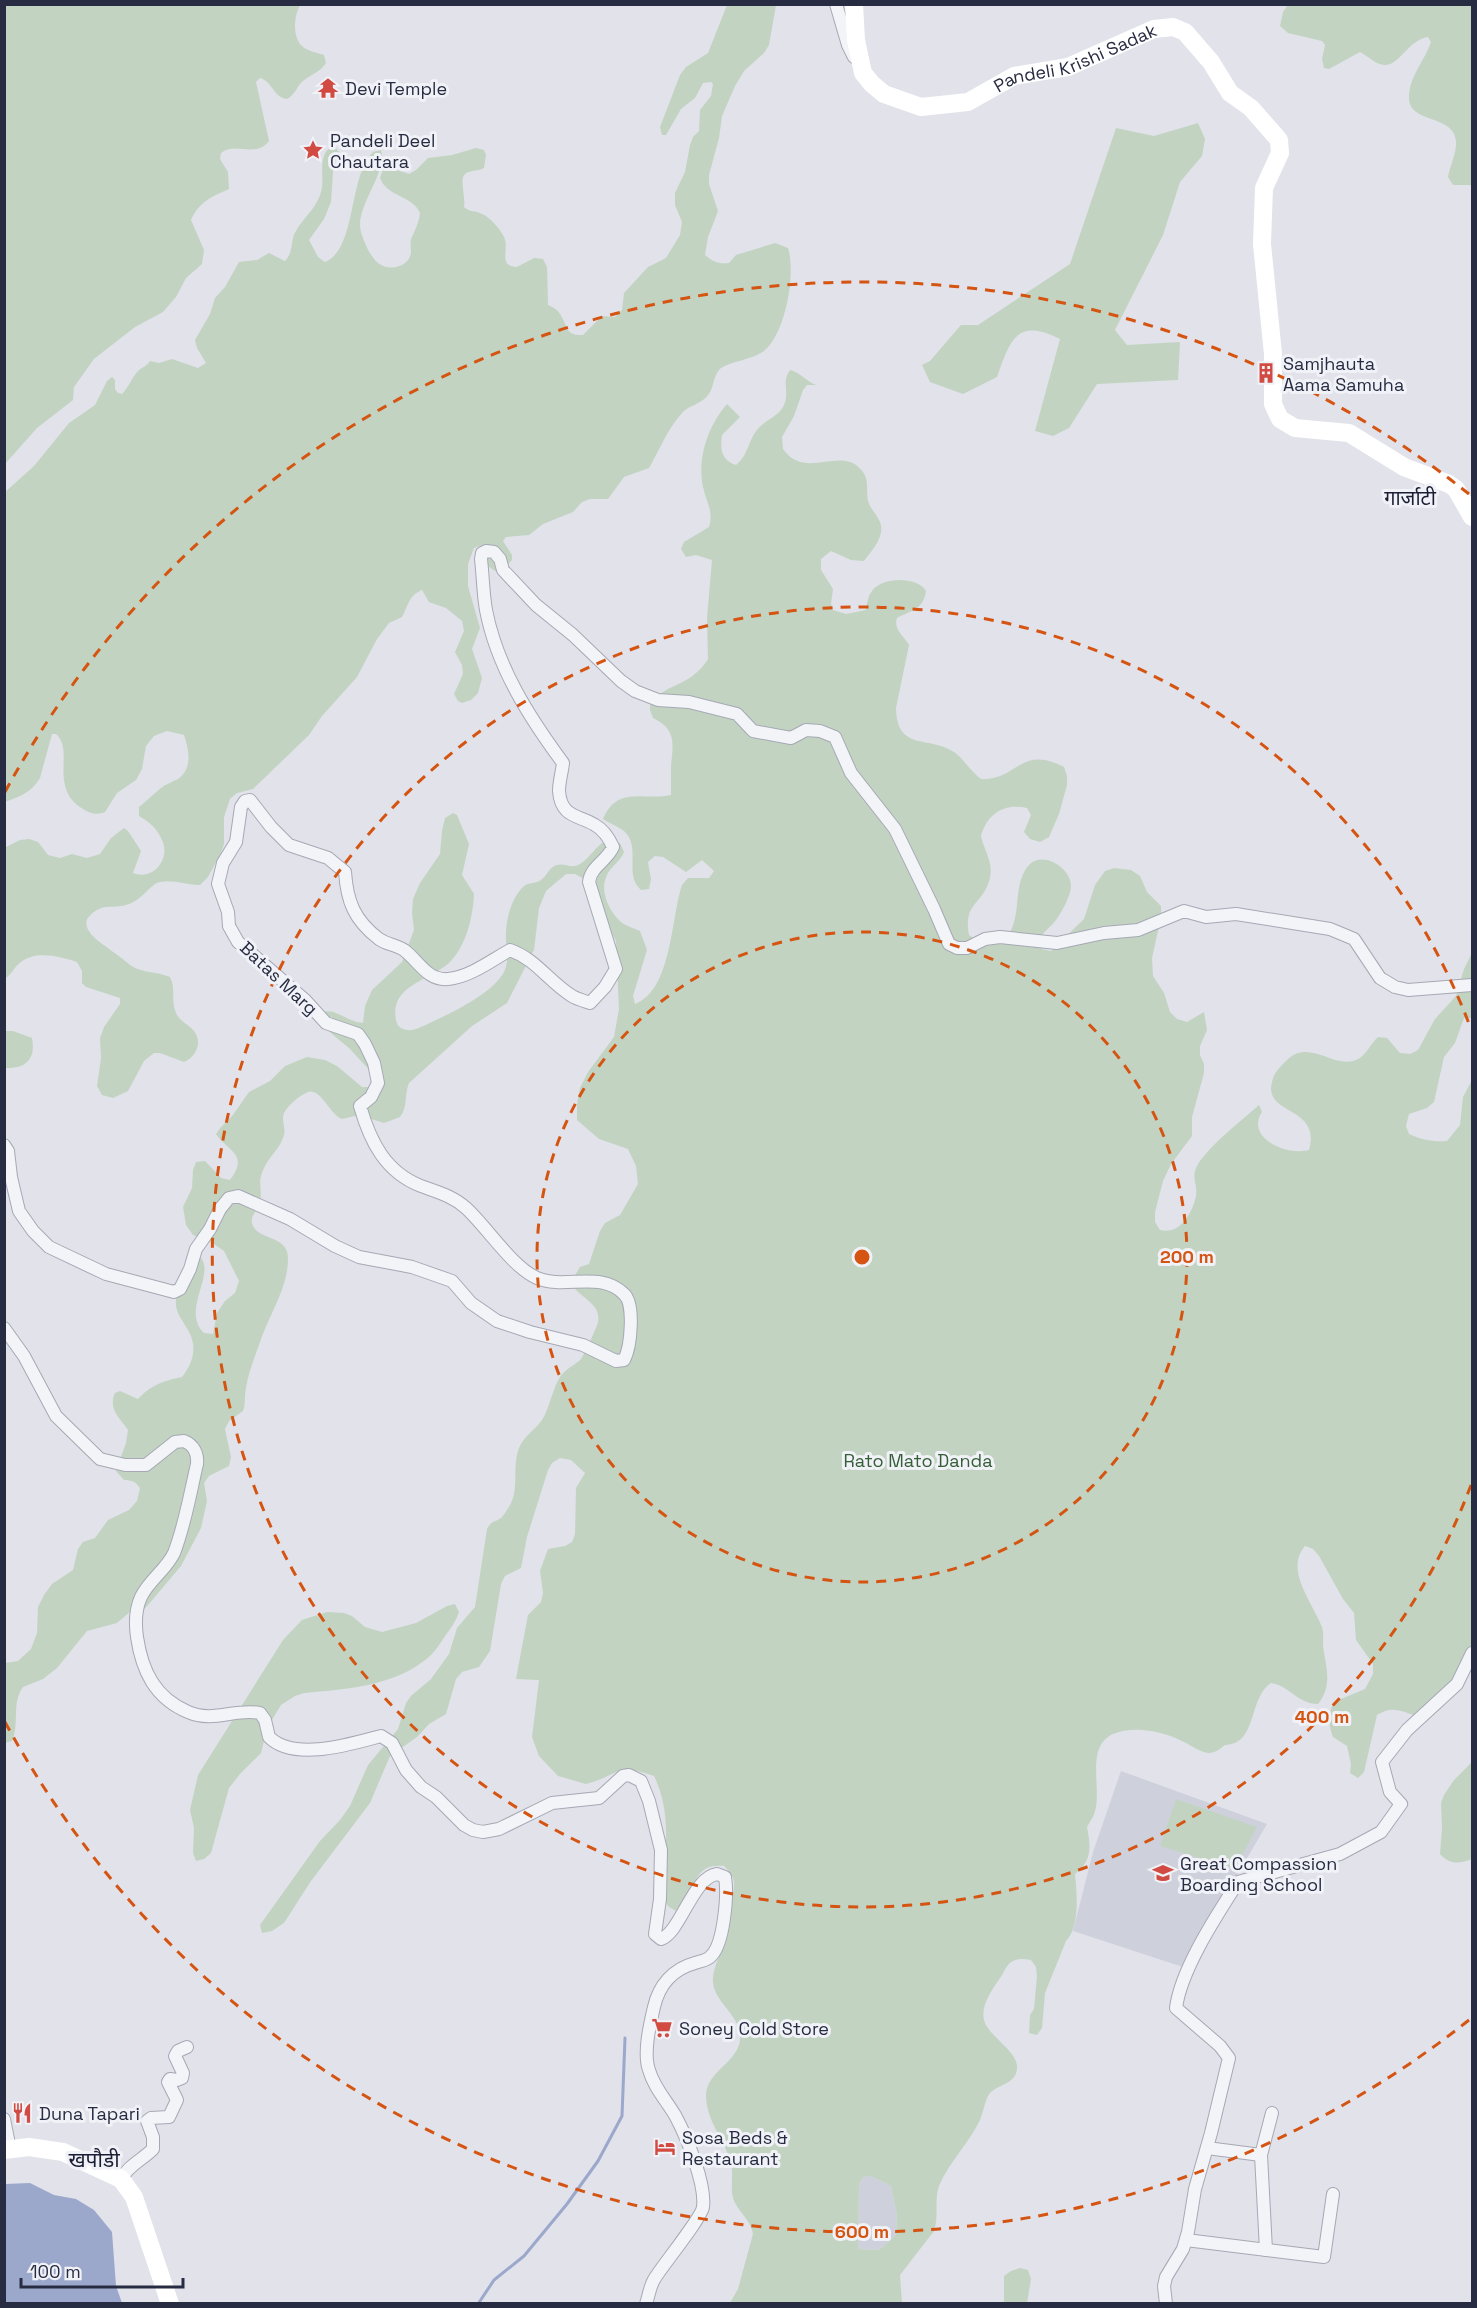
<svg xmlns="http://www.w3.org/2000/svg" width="1477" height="2308" font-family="'Space Grotesk','Noto Sans Devanagari',sans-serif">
	<rect width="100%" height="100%" fill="#e1e2ea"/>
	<g fill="#ced1dc">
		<path d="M1121,1771L1267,1824L1183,1967L1073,1931L1093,1852Z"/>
		<path d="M870,2176L891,2186L897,2215L896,2235L879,2250L858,2249L859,2185L863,2177Z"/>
	</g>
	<g fill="#c2d4c1" fill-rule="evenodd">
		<path d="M5,4L300,5C294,16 292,36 302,46C307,51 318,53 324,55L326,63C320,72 312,74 303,81C297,86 295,95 287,99C273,97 273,82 260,78L256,82L269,141C255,159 235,141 221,153L220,159L228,172L229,189C211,197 199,202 191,220L204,250L202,264L186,278L176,297L163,312L135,327L94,359L74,387L73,400L37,428L5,464Z"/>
		<path d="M727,5H776L769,45L764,53L744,71L735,86L722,116L719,138L709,175V184L718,211L708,237L705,255C713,262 719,264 729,263L736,255L775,243L788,248C796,273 786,333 764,351C752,360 726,362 719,370C713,377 714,388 708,395C702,404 689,405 682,413C667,430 660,449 649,468L624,477L608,499H590L582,502L573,512L543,524L529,535L506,537L503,541L512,555V560L503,570L495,571L488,566C488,558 489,550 482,545L474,548L468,564V586L480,628L472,649L482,678L478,693L471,700L462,703L458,701L454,694L463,674L462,665L455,652L464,631L462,621L446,608L429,602L422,590C409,595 408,606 402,617L389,623L377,639L357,677L322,716L309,735L253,789L237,793L230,799L224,817V844L221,853L208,877L200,885C188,885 164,877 155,884C146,891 138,902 126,905C117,908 107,905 99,909C68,925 102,943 116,954C122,958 128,964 135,968C146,973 159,972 170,977C176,988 171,999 175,1010C178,1021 187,1023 194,1031C203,1042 196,1057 184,1062L160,1053H154L144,1061L128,1091L113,1098L102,1095L97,1086L101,1058L100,1038L104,1027L120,1004V998L86,987L82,983V971L77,962C60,957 37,950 21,962C14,967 11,975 5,979L4,848L20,840L29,839L38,842L48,855L60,858L72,854L87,858L100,854L111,838L124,828L128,831L141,851L133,873C153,881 171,859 162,840C157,828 149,822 139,816V807C147,801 153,794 161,788C166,784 172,782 178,779C193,768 189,750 184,735L167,731L154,736L146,746L142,769L136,780L117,793L105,812C98,815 90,814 83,809C48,788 75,750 56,734H52L40,778C32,792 19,797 5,802L4,493L34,466L69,423L95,405L107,381L112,377L115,380V389L118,393L122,394C129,387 132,377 138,371C142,367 146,367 150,361L159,363L172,359L198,368L206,363L197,348L195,340L210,314L215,298L225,287L239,262L257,260L269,253L285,261C294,252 290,240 296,231C305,215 319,207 322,187C324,173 317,153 334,145L339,152L333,172L331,202L324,219L309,240L318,257L325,262C357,249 348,176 373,152L381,150C387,172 360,201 360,225C360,231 363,238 365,243C368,251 374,261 381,265C392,271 409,266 411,253C411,248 410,244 411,239C415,230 419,223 420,213C412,195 387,197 380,178L383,169L391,168L409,174L416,170L428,158L452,155L476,148L484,150L486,155L484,168C478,171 470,170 465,174C459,179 466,198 464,207C470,213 475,210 482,214C490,217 500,229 504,237C510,249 497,266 517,267L534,258L543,259L547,267L548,305C553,307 558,310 560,314C568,326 565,336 583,335L602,316L615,317L622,310L624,293L648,267L666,258L680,235L682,222L675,205V193L685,172L690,145L693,137L699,131L700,110L711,96L713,84L711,82L703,83L695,98L681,109L666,135H662L660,127L680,75L686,67L708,53Z"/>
		<path d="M1288,5H1472V185H1453L1448,177C1450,166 1457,152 1456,141C1454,114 1408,124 1409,97C1409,77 1425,60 1431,42L1428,37C1408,40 1400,65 1385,65C1376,65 1368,56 1360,52L1329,69L1324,68L1322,59L1325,45L1322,41L1288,33L1280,26L1283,12Z"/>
		<path d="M1198,123L1205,139L1202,156L1180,182L1163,235L1115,330L1127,345L1180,342L1178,380L1097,384L1069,428L1053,436L1035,431L1060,339C1016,317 1010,341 997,377L963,394L930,382L922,365L930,361L961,325H978L1070,264L1116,128L1154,136Z"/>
		<path d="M790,370C801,373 806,381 816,385H807L803,390L794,416L782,437L783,449C806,482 842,443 863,472C870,482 865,493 869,504C872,510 876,514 879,520C887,535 872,550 864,561L851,560L831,551L821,559V570L833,589L831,604L833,610L846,614L866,610C867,603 868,596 872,591C882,577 917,576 926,591C923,610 912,610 897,618C893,629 904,636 909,645L896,708C897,752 928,735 954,752C964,759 970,771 981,779C1017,781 1020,744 1064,767L1067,776V785L1059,814L1049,837L1040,842L1030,839L1024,832L1031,815L1027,808C1004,803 987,814 981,836C984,851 995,864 989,881C982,905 963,903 969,935L978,942L1009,935C1011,930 1014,924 1015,918C1019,901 1016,878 1030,864C1044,851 1071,868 1071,886C1071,895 1062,912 1056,920C1050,928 1043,931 1039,941L1042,949L1051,951L1084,919L1095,885L1105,871L1114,868L1131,870L1140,876L1147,892L1161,906V917L1152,958L1153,976L1164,993L1170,1012L1177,1019L1187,1022L1204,1012L1207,1030L1200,1046V1055L1204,1064V1073L1192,1117V1136L1171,1164L1163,1181L1155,1212V1222L1160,1230C1180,1235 1192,1214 1196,1196C1198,1183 1190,1178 1198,1164C1212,1143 1240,1122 1259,1105L1262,1112C1245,1138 1287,1156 1309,1150C1322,1105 1263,1116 1272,1082C1274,1072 1280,1067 1287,1060C1311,1037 1336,1073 1360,1058C1367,1053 1372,1042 1378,1037L1387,1038L1400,1053L1410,1054L1418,1050L1435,1019L1456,996L1464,969L1472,953V1018H1464L1455,1043L1444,1057L1434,1102L1427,1108L1409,1114L1406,1126L1409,1134C1422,1140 1433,1142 1447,1141L1460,1125L1463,1097L1472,1080V1653C1466,1665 1455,1695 1445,1703C1437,1709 1423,1710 1413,1715C1400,1710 1390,1706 1377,1715L1364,1772L1358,1778L1350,1773L1351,1764L1347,1746L1333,1737C1328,1724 1328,1714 1334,1702L1365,1689L1373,1674V1664L1356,1640L1354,1613L1343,1599L1319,1556L1313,1549L1305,1546C1284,1570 1313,1603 1322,1627C1324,1634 1323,1640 1323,1646C1326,1668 1333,1685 1318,1704C1298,1704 1290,1686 1271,1683C1248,1698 1258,1744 1225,1745C1220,1749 1215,1753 1209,1753C1200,1752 1192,1746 1184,1742C1164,1731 1133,1725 1113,1734C1085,1747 1102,1788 1095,1811C1094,1816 1090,1822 1087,1827C1091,1847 1092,1861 1075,1874C1077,1894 1080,1927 1066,1941L1045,1993L1042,2028L1037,2035L1029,2033L1030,2015L1034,2009L1037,1976L1036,1967L1031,1960C1025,1959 1018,1958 1013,1961C1007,1964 1005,1970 1002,1975C993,1989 977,2008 986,2025C992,2037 1019,2054 1017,2068C1016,2087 993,2083 987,2098C984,2105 983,2113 980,2120C969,2143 949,2162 939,2186C934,2200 939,2217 934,2231L900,2275L902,2303H730L738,2289L753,2234C751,2221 741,2214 735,2203C729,2193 734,2175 731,2163C725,2140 706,2121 706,2095C707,2069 743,2061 740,2034C738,2013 711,2000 713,1978C714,1965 720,1956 724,1944C727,1933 735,1891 734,1881C732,1874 729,1871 724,1866C699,1864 698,1877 688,1896C685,1901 680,1906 676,1911C673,1909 670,1908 668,1906C659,1894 667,1846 666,1831C666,1812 662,1792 654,1776C615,1762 618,1776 586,1784L558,1776L539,1756L532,1737L539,1680L516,1679L528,1615L541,1602L543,1593L540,1571L548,1549L565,1546L572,1542L575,1534L576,1488L585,1473L571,1460L560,1458L552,1463L548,1470L527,1537L521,1568L505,1576L501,1584L490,1651L479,1667L462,1672L456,1679L446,1714L429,1724L417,1737L390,1756L370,1803L311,1881L284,1923L272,1931L262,1933L260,1925L320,1841L340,1820L350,1806L368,1765L398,1729L406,1703L411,1696L431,1679L449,1654L457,1628L475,1607L487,1529C492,1520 494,1523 501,1518C504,1515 509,1507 511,1503C519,1487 512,1466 519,1448C524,1436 535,1430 542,1420C550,1407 552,1390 560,1377C566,1368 574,1366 581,1359C584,1355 597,1327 598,1322C602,1302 576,1297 571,1282L580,1267L589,1264L600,1231L605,1223L620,1215L638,1184L636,1166L628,1149L599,1139L577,1120V1104L580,1088L588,1072L614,1037L619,1009L616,941L584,879L575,874H566L546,891L539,908L534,950L507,1003L472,1026L409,1083C404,1095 408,1107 400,1117L384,1123L359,1115L342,1119C330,1115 321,1088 308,1092C300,1095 288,1105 284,1113C281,1121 286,1128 284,1135C281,1147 270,1156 265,1166C256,1183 263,1188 260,1202C259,1209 250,1215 252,1223C256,1241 289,1234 288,1259C288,1289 268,1316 259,1345C254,1359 248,1374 246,1388C244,1396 246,1404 243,1411L229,1421L225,1429L231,1457L229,1466L209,1476L204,1483L207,1501L201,1528L181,1566L148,1605L131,1622V1611L117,1623L87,1631L57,1668L43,1679L23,1687C11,1704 20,1722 12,1741L5,1743V1663L18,1661L31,1649L37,1633L38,1607L44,1595L52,1584L73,1570L78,1549L83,1542L95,1538L108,1520L129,1510L137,1501L140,1488C136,1482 132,1480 124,1480L116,1471L126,1443L128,1430C119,1417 108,1409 115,1393L120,1391L138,1399C151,1385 163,1381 182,1377C193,1363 198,1347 188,1330C182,1319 175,1313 176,1300C176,1285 189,1270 196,1258H201C215,1275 181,1311 204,1333L213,1334L217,1313L225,1301L235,1293L239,1281L224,1251L214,1244L193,1235L186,1225L183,1207L192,1188L193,1170L196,1162L205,1161L221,1178L230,1180C250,1154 227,1151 216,1134L221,1127L233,1115L249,1092L270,1081L285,1066L307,1057L325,1060L337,1066L362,1087H370L374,1075L349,1048L321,1025L322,1012C336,1008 345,1021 363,1023L365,1006L372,990L402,962L414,930L412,913L413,899L420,883L440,854L442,831L445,818L453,813L457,815L469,844L462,875L474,894C473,917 466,946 450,962C430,981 389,985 396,1020C398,1032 412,1032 421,1027C445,1016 492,995 504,972C509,961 507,952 506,941C505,923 510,899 524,886C529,882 536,884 541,880C547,876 549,867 557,865C563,863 569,867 575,866C585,864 594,849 602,843H620L624,852C620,862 611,866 607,875C599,891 609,912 622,923C627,926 635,929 640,931L647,950L633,996L635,1004C672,990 671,917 682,885L688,878H709L714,871L702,860L686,872L663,857L655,856L648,862L651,879L649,889L641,890C623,874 642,848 624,831C619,827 609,823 603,819C617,785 645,801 671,795C671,785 671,776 671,766C673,743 677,730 653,718L650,710V702C670,682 691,686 708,659L707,618L712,560L696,555L686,557L681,549L684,542L709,527C714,511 706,502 703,487C697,458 708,426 727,404L740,417L722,435C720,449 721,460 736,465C748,456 748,441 757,430C764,420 779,417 784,405C790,392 781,382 790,370ZM870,2176L891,2186L897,2215L896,2235L879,2250L858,2249L859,2185L863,2177Z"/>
		<path d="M5,1031H13L32,1038C36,1059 26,1069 5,1068Z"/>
		<path d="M455,1604L459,1612C456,1621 451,1628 445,1636C441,1642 437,1649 431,1655C398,1686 347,1689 304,1693L295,1696L281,1705L267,1728L261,1753L240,1774L229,1788L211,1853L204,1859L196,1861L193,1853L194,1828L190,1810L198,1775L283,1640L302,1620L327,1612L344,1613L352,1616L365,1627L382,1632L416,1623L447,1606Z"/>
		<path d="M1472,1762V1859C1459,1864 1450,1865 1440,1854L1442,1828L1441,1803L1444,1795L1454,1780Z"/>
		<path d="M1176,1799L1257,1827L1235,1869L1160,1846Z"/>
		<path d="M1020,2268L1028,2270L1031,2279L1027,2303H1004V2276L1011,2271Z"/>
	</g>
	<path fill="#9ba8cb" d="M30,2183L54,2195L76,2199L94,2210L112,2232L116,2286L122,2303H5V2184Z"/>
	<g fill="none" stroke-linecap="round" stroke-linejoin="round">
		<path stroke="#9ba8cb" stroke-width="3" d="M478,2304L494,2280L524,2256L567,2204L598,2161L622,2116L625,2038"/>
		<g stroke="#a6a8b4" stroke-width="14">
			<g id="street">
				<path d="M836,4L848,45L854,57"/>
				<path d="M4,1145L8,1151L11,1177L19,1211L33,1231L49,1247L106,1274L174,1292L180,1289L190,1269L196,1249L210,1229L220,1209L229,1198L238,1196L290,1219L335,1246L359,1257L412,1267L452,1281L471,1303L497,1321L530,1332L583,1345L616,1361L624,1360C631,1347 635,1304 624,1294C600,1270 565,1290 537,1278C512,1267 487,1227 466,1208C453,1196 437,1192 421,1186C385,1172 370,1141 360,1106L371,1097L378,1083L374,1063L365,1044L358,1034L326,1023L305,1000L238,942L229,926L228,912L218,884L223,863L236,842L241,807L245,801L250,800L271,827L289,845L328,858L345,872C347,901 354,920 379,939C386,944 396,945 404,950C418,960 427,981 448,979C470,977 492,960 510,950C536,959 549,982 572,996C577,999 584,1001 590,1003L605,987L616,969L589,882C591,866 607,861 613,847C609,838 604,830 595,825C579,815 561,818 559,791C559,782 562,772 563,763C529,717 497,667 486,610C483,593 483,576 481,559L482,553L486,551L494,552L500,559L503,570L536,605L573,635L621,681L635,691L658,700L689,702L737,714L753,731L791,738L806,730L820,731L835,737L851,773L895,829L934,909L949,944L957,948H967L985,939L1000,937L1057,943L1104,933L1138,930L1184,911L1206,917L1236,914L1330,929L1354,939L1380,978L1395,987L1408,990L1472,985"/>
				<path d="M4,1328L24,1356L56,1416L100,1459L125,1465H146L175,1442L184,1441C194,1445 198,1454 197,1464C190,1494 185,1525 174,1553C166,1570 149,1580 141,1597C135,1610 135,1623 137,1637C142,1671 155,1698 188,1712C213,1723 236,1708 260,1713L265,1720L269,1737C294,1762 351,1744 381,1736L392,1743L406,1770L421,1787L436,1797L464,1825L473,1830L483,1832L499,1829L552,1803L599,1798L623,1776L629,1775L641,1781L649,1801L661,1850L660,1899L655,1934L661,1939C680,1933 693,1877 717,1874L725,1877C728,1894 724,1944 711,1956C707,1961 700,1961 695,1963C673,1969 659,1985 654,2007C650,2024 643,2053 649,2070C654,2088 667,2101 676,2117C687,2138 706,2184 703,2207C702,2217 663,2265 655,2278C650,2285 649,2295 646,2304"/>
				<path d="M4,2119L10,2149"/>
				<path d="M1207,2148L1261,2155"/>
				<path d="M121,2179C129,2165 142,2160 153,2149V2137L147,2121L151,2118L169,2117L177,2100L168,2082L170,2079L177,2080L182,2078L183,2073L175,2056L178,2051L187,2047"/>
				<path d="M1186,2240L1324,2257L1333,2194"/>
				<path d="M1266,2250L1261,2155L1272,2113"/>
				<path d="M1166,2304L1164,2286L1166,2277L1183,2249L1188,2232L1195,2189L1211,2133L1229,2058L1220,2046L1176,2008C1181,1969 1217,1915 1238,1882L1340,1854L1381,1832L1401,1804L1390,1792L1382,1762L1407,1730L1457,1684L1472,1653"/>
			</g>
		</g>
		<use href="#street" stroke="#f3f4f8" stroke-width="12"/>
		<g stroke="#fff" stroke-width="18">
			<path id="s1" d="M854,4L856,40L863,73L872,84L884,94L921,107L968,102L1014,76L1068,67L1154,29L1173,27L1185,32L1211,62L1230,93L1251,108L1279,140L1280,153L1264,188L1262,244L1273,354V404L1280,419L1295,428L1349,433L1404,467L1449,484L1456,489L1472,517"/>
			<path d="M4,2150L29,2147L63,2152L121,2179L134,2197L170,2304"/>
		</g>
	</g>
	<g fill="none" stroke="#d55411" stroke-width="3" stroke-dasharray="10 8">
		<circle cx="862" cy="1257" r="325"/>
		<path d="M1471 1485A650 650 0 1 1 1471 1029"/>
		<path d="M1469 2020A975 975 0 0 1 5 1722M5 792A975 975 0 0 1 1469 494"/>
	</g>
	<defs>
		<g id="temple-bare" transform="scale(1.62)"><path d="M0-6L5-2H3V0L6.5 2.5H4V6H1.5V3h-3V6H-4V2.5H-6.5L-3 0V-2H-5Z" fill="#d24b43" stroke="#f0f2f7" stroke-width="2.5" paint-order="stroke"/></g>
		<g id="sight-bare" transform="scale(1.62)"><path d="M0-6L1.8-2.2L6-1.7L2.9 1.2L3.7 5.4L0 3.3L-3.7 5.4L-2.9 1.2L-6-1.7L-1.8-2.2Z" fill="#d24b43" stroke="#f0f2f7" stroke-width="2.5" paint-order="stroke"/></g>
		<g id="building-bare" transform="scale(1.62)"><path d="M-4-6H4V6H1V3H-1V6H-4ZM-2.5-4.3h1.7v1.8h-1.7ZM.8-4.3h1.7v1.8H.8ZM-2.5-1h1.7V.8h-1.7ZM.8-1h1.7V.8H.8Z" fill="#d24b43" stroke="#f0f2f7" stroke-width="2.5" paint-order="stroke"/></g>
		<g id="school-bare" transform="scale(1.62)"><path d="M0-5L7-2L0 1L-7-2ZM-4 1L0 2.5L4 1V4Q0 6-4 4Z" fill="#d24b43" stroke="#f0f2f7" stroke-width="2.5" paint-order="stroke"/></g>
		<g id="supermarket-bare" transform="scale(1.62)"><path d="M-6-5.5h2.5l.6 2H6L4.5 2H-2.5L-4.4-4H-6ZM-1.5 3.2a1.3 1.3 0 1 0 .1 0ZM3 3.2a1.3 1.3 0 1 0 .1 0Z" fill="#d24b43" stroke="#f0f2f7" stroke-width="2.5" paint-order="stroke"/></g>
		<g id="restaurant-bare" transform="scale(1.62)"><path d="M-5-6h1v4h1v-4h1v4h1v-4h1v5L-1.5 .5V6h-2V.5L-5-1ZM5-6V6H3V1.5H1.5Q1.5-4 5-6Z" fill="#d24b43" stroke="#f0f2f7" stroke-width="2.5" paint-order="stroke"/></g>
		<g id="hotel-bare" transform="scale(1.62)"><path d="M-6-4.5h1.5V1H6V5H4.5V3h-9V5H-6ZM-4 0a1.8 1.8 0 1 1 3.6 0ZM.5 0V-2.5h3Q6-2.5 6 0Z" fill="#d24b43" stroke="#f0f2f7" stroke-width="2.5" paint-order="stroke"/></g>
	</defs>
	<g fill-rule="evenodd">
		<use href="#temple-bare" x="328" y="88"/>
		<use href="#sight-bare" x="313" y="150"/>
		<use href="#building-bare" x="1266" y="373"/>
		<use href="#school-bare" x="1163" y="1873"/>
		<use href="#supermarket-bare" x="662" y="2028"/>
		<use href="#restaurant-bare" x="22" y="2113"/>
		<use href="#hotel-bare" x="665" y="2147"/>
	</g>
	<g text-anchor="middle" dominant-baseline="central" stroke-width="6" stroke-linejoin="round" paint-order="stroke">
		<g font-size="18" fill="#282c42" stroke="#f0f2f7">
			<text stroke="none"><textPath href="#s1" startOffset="303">Pandeli Krishi Sadak</textPath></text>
			<text transform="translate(279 978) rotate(43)">Batas Marg</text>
		</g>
		<g font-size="18" fill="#282c42" stroke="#f0f2f7" text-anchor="start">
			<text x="345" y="88">Devi Temple</text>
			<text x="330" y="140">Pandeli Deel<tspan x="330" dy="21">Chautara</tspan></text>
			<text x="1283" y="363">Samjhauta<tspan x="1283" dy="21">Aama Samuha</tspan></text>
			<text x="1180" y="1863">Great Compassion<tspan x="1180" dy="21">Boarding School</tspan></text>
			<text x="679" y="2028">Soney Cold Store</text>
			<text x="39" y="2113">Duna Tapari</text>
			<text x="682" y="2137">Sosa Beds &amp;<tspan x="682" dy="21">Restaurant</tspan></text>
		</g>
		<g font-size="18" fill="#355e36" stroke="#f0f2f7">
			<text x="918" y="1460">Rato Mato Danda</text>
		</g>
		<g font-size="20" fill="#1b1e33" stroke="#f0f2f7">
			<text x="1410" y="498">गार्जाटी</text>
		</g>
		<g font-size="21" fill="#1b1e33" stroke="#f0f2f7">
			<text x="94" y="2159">खपौडी</text>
		</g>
	</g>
	<circle cx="862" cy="1257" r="9" fill="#d55411" stroke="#f0f2f7" stroke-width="3"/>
	<g font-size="18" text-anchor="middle" font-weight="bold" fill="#d55411" stroke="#f0f2f7" stroke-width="6" stroke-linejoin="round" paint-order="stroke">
		<text x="1187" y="1263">200 m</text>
		<text x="1322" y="1723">400 m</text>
		<text x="862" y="2238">600 m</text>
	</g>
	<rect width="1477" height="2308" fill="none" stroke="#282c42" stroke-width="12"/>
	<path d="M21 2278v9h162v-9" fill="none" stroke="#282c42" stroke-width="3"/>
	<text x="30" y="2278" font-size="18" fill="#282c42" stroke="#f0f2f7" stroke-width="4.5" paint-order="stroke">100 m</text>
</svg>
